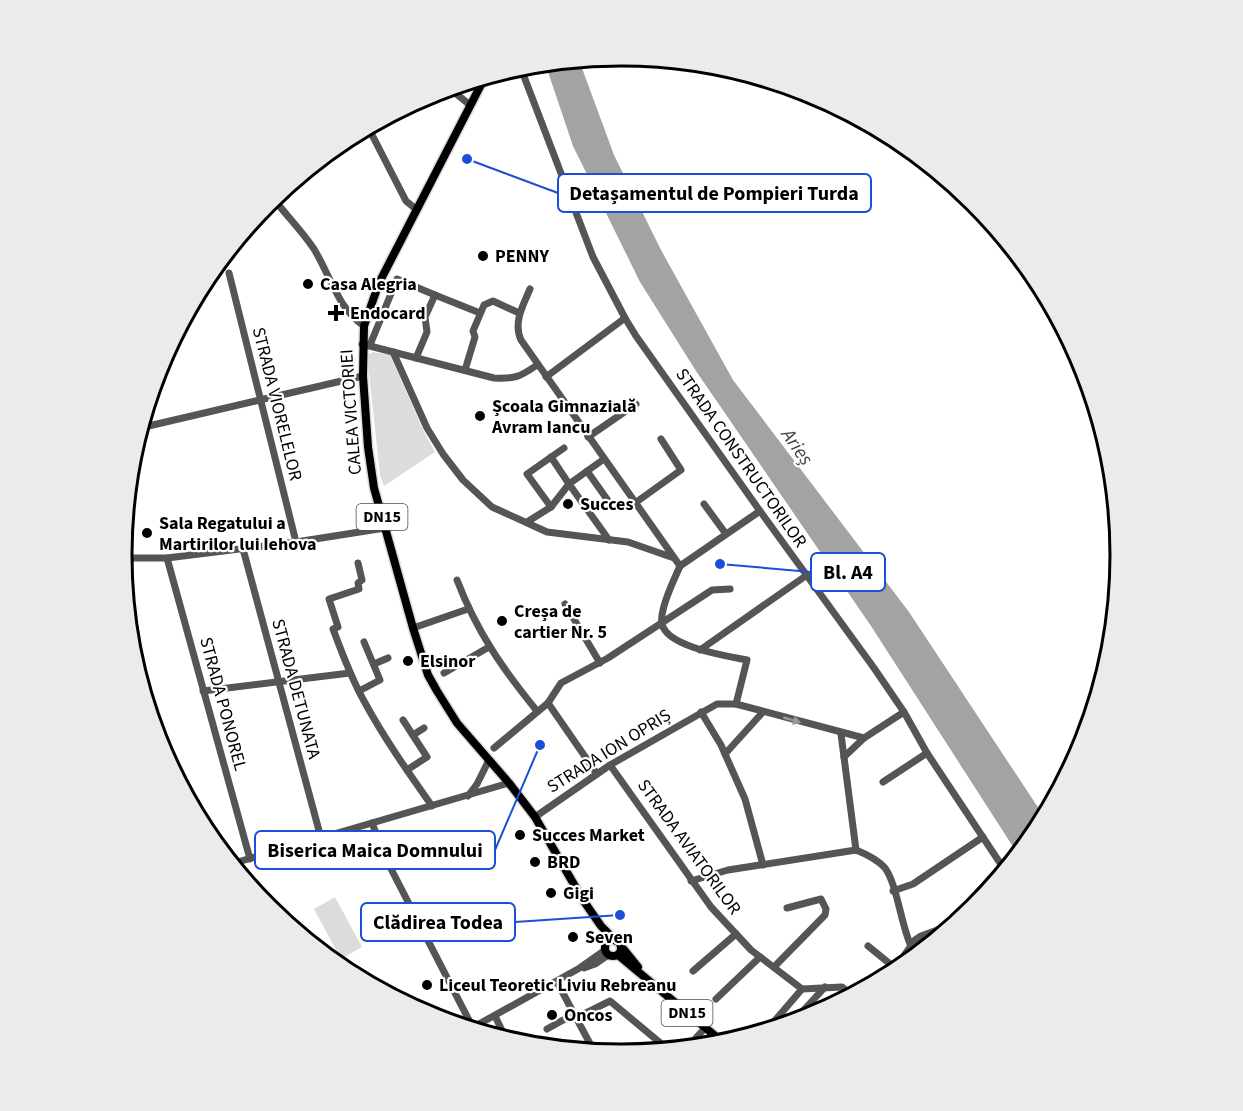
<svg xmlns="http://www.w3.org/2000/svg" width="1243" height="1111" font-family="'Source Sans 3',sans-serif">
	<rect width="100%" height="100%" fill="#fff"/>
	<g fill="#dcdcdc">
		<path d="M373,352L390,355L423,430L435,452L384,486L380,475L367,355Z"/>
		<path d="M335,897L362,947L341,959L314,909Z"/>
	</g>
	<path fill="#a3a3a3" d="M579,60L614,155L661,250L733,380L909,612L1045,818L1037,834L1019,856L871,626L696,371L640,282L573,146L545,63Z"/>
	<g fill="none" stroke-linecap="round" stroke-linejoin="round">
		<g stroke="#dbdbdb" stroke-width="11">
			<g id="major">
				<path d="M485,77L379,283L364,326L363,376L368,447L374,488L413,628L428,675L437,691L457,723L509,783L535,817L583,900L601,926L616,941"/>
				<circle cx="613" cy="948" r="8"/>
				<path d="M621,946L638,967"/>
				<path d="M618,955L725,1044"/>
			</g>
		</g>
		<g stroke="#555" stroke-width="7">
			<path d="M520,66L593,257L625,318L636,336L760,511L874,668L904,712L927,753L1006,872"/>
			<path d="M449,88L470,105"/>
			<path d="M368,127L406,201L416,209"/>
			<path d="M273,198C286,215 302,231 314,249C330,275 338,309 364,326"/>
			<path d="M229,273L296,542"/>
			<path d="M530,289C523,305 513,323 521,340L680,566"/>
			<path d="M362,344L494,378C515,379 520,377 537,365"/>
			<path d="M370,345L397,279L435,295"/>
			<path d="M393,352L427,428L443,454L463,480L492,507L547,532L628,542L674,558"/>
			<path d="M416,358L427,332L425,317L435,295L480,313"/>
			<path d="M465,370L475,337L473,331L484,305L493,301L519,313"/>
			<path d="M546,377L625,318"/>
			<path d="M140,428L363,376"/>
			<path d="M588,437L636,404"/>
			<path d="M604,459L569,484L609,540"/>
			<path d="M587,471L609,502"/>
			<path d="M635,503L681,470L661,439"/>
			<path d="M704,504L726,534"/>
			<path d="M551,507L527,474L564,448"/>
			<path d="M527,522L551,507L569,484L551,457"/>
			<path d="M243,549L321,838"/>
			<path d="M122,558H167L296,542L385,528"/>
			<path d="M167,558L250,859"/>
			<path d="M358,563L362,580L358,583L359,589L329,599L338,627L333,629C342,653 351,678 364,701C384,738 408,772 432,806"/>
			<path d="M680,566C674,580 659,610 662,624C667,647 727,656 747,660L736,704"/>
			<path d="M680,566L760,511"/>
			<path d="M457,580C477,632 502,668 537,711"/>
			<path d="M565,604L600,663"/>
			<path d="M413,628L468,609"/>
			<path d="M700,650L807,575"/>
			<path d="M374,664L388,658"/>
			<path d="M444,673L489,647"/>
			<path d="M203,691L350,673"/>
			<path d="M359,691L380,680L364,642"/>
			<path d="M548,703L597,774"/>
			<path d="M701,712L721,745L745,799L763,865"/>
			<path d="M403,720L427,757L407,770"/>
			<path d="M841,734L856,850"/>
			<path d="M413,735L424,728"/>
			<path d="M494,748L548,703L561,683L608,658L712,590L730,589"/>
			<path d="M725,754L763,712"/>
			<path d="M844,757L864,738L904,712"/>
			<path d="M610,765L711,907L751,950L802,989"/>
			<path d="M883,782L927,753"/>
			<path d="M468,796L477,784L489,760"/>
			<path d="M535,817L610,765L717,704H736L864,738"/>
			<path d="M372,823L387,861L473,1028"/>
			<path d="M231,864L509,783"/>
			<path d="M691,881L728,870L856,850C866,854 878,860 885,868C897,884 901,925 911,946"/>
			<path d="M893,891L913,884L983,837"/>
			<path d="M930,934L936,941"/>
			<path d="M868,946L895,968"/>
			<path d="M774,967L825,915L826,909L821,899L787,908"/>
			<path d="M584,968L595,964L608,955"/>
			<path d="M693,971L736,934"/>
			<path d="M889,977L915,940L921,936L959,922"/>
			<path d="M557,982L595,1053"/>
			<path d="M716,999L760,957"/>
			<path d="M495,1016L507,1041"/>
			<path d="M576,1018L610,1001L670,1051"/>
			<path d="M791,1024L825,987"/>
			<path d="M470,1029L578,969L605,950"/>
			<path d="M547,1029L574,1014"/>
			<path d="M765,1032L802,989L842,987L853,996"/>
			<path d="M532,1047L541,1042"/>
			<path d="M686,1049L705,1028"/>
		</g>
		<use href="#major" stroke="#000" stroke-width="8"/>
	</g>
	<defs><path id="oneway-solid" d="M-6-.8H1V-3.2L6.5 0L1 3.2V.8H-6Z" transform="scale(1.5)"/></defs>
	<use fill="#999" href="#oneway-solid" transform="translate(792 720) rotate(16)"/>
	<g fill="#000" stroke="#fff" stroke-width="2">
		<circle cx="483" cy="256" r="6"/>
		<circle cx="308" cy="284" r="6"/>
		<path d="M333 304h6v6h6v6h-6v6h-6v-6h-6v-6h6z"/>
		<circle cx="480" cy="416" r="6"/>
		<circle cx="568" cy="504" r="6"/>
		<circle cx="147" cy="533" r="6"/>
		<circle cx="502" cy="621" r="6"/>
		<circle cx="408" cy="661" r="6"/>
		<circle cx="520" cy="835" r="6"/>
		<circle cx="535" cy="862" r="6"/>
		<circle cx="551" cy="893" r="6"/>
		<circle cx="573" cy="937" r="6"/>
		<circle cx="427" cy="985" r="6"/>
		<circle cx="552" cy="1015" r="6"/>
	</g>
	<g text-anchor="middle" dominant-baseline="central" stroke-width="4.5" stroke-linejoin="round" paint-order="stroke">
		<g fill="#fff" stroke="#4c4c4c" stroke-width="1.5">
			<rect x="356.5" y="504" width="51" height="26" rx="4.5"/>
			<rect x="661.5" y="1000" width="51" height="26" rx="4.5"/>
		</g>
		<g font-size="16" font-weight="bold" fill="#000">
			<text x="382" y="517">DN15</text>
			<text x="687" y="1013">DN15</text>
		</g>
		<g font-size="18" font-weight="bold" fill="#000" stroke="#fff" text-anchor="start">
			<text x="495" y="256">PENNY</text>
			<text x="320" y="284">Casa Alegria</text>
			<text x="350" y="313">Endocard</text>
			<text x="492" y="406">Școala Gimnazială<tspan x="492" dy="21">Avram Iancu</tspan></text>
			<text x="580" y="504">Succes</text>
			<text x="159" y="523">Sala Regatului a<tspan x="159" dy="21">Martirilor lui Iehova</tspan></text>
			<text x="514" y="611">Creșa de<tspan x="514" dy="21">cartier Nr. 5</tspan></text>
			<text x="420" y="661">Elsinor</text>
			<text x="532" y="835">Succes Market</text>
			<text x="547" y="862">BRD</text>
			<text x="563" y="893">Gigi</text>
			<text x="585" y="937">Seven</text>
			<text x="439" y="985">Liceul Teoretic Liviu Rebreanu</text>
			<text x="564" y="1015">Oncos</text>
		</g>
		<g font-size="18" fill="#000" stroke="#fff">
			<text transform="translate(277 404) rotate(76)">STRADA VIORELELOR</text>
			<text transform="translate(351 412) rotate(-94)">CALEA VICTORIEI</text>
			<text transform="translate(741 458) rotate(55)">STRADA CONSTRUCTORILOR</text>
			<text transform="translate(296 689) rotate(75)">STRADA DETUNATA</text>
			<text transform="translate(223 704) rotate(75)">STRADA PONOREL</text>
			<text transform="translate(609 751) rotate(-32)">STRADA ION OPRIȘ</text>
			<text transform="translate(689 847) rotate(54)">STRADA AVIATORILOR</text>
		</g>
		<g font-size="20" font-style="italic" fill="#444" stroke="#fff">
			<text transform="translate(797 447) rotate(55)">Arieș</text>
		</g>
	</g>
	<path d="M0 0H1243V1111H0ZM132 555a489 489 0 1 1 978 0a489 489 0 1 1-978 0Z" fill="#ebebeb" fill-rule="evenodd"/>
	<path fill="none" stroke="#000" stroke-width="3" d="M132 555a489 489 0 1 1 978 0a489 489 0 1 1-978 0Z"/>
	<path fill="none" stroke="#1d4ed8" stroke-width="2" d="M467 159L558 193M720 564L811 572M540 745L495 850M620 915L515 922"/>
	<g fill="#1d4ed8" stroke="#fff" stroke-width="2">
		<circle cx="467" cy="159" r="6"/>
		<circle cx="720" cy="564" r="6"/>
		<circle cx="540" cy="745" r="6"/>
		<circle cx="620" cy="915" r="6"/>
	</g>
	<g fill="#fff" stroke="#1d4ed8" stroke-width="2">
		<rect x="558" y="174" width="313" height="38" rx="6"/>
		<rect x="811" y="553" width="74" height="38" rx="6"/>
		<rect x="255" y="831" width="240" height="38" rx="6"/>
		<rect x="361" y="903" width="154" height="38" rx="6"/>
	</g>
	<g font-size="20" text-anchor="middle" font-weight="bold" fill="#000">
		<text x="714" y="200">Detașamentul de Pompieri Turda</text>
		<text x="848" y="579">Bl. A4</text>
		<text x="375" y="857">Biserica Maica Domnului</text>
		<text x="438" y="929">Clădirea Todea</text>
	</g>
</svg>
